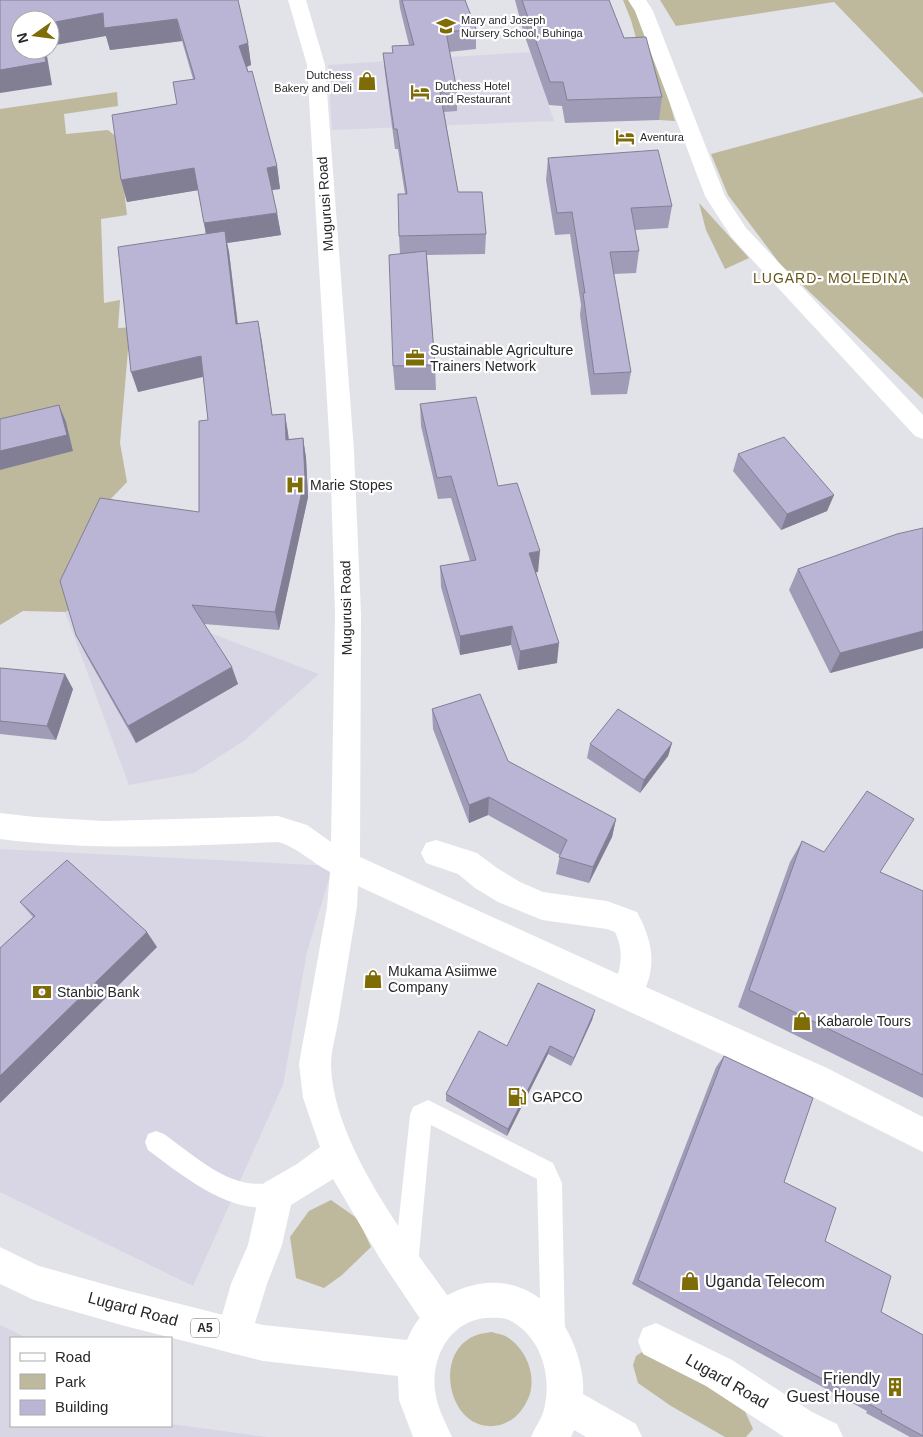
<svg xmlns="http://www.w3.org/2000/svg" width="923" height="1437" font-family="Arial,sans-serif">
	<rect width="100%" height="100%" fill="#e2e2e9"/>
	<g fill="#d8d6e5">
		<path d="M531,52L554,121L332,130L328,65Z"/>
		<path d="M101,592L319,674L245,740L194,773L129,785L65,612Z"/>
		<path d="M0,849L333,866L307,952L283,1085L193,1286L0,1192Z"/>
		<path d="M0,1325L27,1338H11V1426H171V1424L267,1437H0Z"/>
	</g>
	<g fill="#beb89d">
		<path d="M623,0H634L657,60L675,121L659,120L631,20Z"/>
		<path d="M660,0H923V94L834,2L676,26Z"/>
		<path d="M117,92L118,106L64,114L66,134L108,130L118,138L127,215L101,219L104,303L120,300L118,328L189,324L172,344L128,350L120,443L127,482L102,508L101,592L65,612L23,611L0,625V109Z"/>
		<path d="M923,97V399L780,264L728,195L711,154Z"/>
		<path d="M699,203L749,258L725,269L706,230Z"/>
		<path d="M331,1200L358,1219L371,1247L342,1275L324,1288L296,1278L290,1237L309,1211Z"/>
		<path d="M492,1332C498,1334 506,1335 510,1339C528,1352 538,1380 527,1401C521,1413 513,1421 500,1425C449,1437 430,1351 477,1335C482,1333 487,1333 492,1332Z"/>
		<path d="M645,1350L743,1407L753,1429L746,1437H725L671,1406L638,1383L633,1365L636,1356Z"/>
	</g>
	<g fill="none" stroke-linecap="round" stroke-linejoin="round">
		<g fill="#fff" fill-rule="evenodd">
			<path d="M428,1100L553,1163L562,1183L565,1336L562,1345L553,1348L544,1345L541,1336L537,1179L431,1125L418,1265L414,1273L406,1277L398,1273L394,1265L410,1115L413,1107Z"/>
			<path d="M156,1131L164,1134C188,1151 214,1175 243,1182C257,1186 271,1181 284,1187L288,1195L284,1203C238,1222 183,1176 148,1150L145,1142L148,1134Z"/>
		</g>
		<g fill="#fff" fill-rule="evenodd">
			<path d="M288,0H306L325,65L354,451L361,614L360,857L618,974C622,960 622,946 615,932L607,929L542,920L498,902L475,888L458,874L426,863L421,853L426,843L436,840L477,853L497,868L520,882L543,892L607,901L637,912C650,936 657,960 646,987L827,1068L923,1117V1152L803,1092L358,886L357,907C351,943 345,980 339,1016C337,1032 331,1049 331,1065C333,1145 410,1243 455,1306L460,1319L455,1332L442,1337L429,1332L382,1262L333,1179L291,1205L282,1245L267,1284L247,1349L234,1354L221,1349L216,1336L231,1284L248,1245L259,1195L264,1183L297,1164L320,1147L303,1098L299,1064L327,907L330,872C312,863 297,847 278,842C185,846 93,851 0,839V813L35,817L104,821L278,816L307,825L331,842L335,614L330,451L307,65Z"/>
			<path d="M656,1323L732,1360L812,1412L837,1424L843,1437H784L706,1386L643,1354L638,1341L643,1328Z"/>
		</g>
		<path fill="#fff" fill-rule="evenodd" d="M628,0H646L653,11L725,196L746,228L923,415V439L915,436L732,238L705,196L635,11Z"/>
		<path fill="#fff" fill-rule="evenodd" d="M0,1247L39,1266L125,1290L263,1325L407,1340C416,1317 433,1301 456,1291C512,1267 559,1298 577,1353C581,1367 584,1379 583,1394L636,1424L642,1437H586L574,1430L571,1437H531C534,1429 540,1421 543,1413C553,1380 543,1337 509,1320C502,1317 493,1318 486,1318C450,1321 431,1357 435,1390C437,1408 445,1421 452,1437H413L399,1400L398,1376L263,1361L125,1326L34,1300L0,1284Z"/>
	</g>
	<g fill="#a09cb7">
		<path d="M0,0H238L248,43L251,65L247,67L277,166L280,189L272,190L277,213L281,235L227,243L229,252L238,324L258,321L272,415L285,414L289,439L303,438L306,458L308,497L279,630L204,624L238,684L136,743L85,653L76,635L199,512L208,420L203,377L138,392L206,234L198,190L127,202L121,180L177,104L193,79L182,41L110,50L106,36L20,20L52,85Z"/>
		<path d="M399,0H465L476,29V49L449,52L457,91V111L444,112L458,192L486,234L485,254L427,255L435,365L436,390H395L393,366L400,254L399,236L405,194L398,149H395L385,73L383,53H393L392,46L409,45L400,8Z"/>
		<path d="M515,0H609L624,38L662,97L659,120L565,123L562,106L549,105L524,34Z"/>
		<path d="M548,158L672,206L668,228L635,230L639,251L636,273L614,274L631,372L627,394L591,395L580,315L581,305L570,234L555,235L546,180Z"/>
		<path d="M420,404L498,486L538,572H536L557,663L518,670L511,645L460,655L441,587L440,566L470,561L451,498L438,499L421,426Z"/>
		<path d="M738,454L834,495L827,511L781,530L733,471Z"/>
		<path d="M923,528V648L830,673L789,590L798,569Z"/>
		<path d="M0,668L73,689L56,740L0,734Z"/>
		<path d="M432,709L508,761L616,819L612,837L589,883L556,874L560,855L488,815L469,823L433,729Z"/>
		<path d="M672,743L668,756L640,793L587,758L590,744Z"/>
		<path d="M802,841L824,852L880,872L923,891V1098L738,1007L790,862Z"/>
		<path d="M20,902L157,947L0,1103V948L33,917Z"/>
		<path d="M595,1010L592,1020L571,1066L548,1054L507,1136L446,1101V1094L507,1046Z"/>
		<path d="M724,1056L784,1182L825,1241L881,1312L923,1335V1437H910L866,1413L867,1411L632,1284L716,1067Z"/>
	</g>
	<g fill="#827f95">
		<path d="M103,13L177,19L182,41L110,50L106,36L50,46V23Z"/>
		<path d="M248,43L251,65L243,68L239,46Z"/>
		<path d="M43,50H46L52,85L0,93V70Z"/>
		<path d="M277,166L280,189L271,190L267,168Z"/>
		<path d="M194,168L199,190L127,202L121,180Z"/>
		<path d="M277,213L281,235L227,243L229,252L240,345L208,246L204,223Z"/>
		<path d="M258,321L262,342L275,435L272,415Z"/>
		<path d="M201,356L206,376L138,392L131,372Z"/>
		<path d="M59,405L66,422L73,451L0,470V451Z"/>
		<path d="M285,414L288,434L290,460L286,440Z"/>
		<path d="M303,438L306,458L308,497L279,630L275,612Z"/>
		<path d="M834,495L827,511L781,530L787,514Z"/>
		<path d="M540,551L538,572L528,574L529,553Z"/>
		<path d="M512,626L511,645L460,655V636Z"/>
		<path d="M923,631V648L830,673L840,653Z"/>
		<path d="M559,643L557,663L518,670L520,651Z"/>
		<path d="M232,667L238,684L136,743L128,726Z"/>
		<path d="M65,674L73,689L56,740L47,726Z"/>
		<path d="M672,743L668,756L640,793L644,780Z"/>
		<path d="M489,797L488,815L469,823V805Z"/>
		<path d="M616,819L612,837L589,883L593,867Z"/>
		<path d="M147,932L157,947L0,1103V1076Z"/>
		<path d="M595,1010L592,1020L571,1066L574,1058Z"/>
		<path d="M550,1046L548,1054L507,1136L508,1129Z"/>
	</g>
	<g fill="#bab5d5" stroke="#827f95">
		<path d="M0,0H238L248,43L239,46L248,72L252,71L277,166L267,168L277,213L204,223L194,168L121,180L112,115L177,104L173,82L195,79L177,19L104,28L103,13L50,23V20H20V50H43L46,62L0,70Z"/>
		<path d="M402,0H465L476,29L446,32L457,91L440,92L458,192H482L486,234L399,236L398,194H407L397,129H394L383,53H393L392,46L414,45Z"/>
		<path d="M522,0H609L624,38L646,37L662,97L567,100L563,82H550Z"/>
		<path d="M658,150L672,206L631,208L639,251L610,252L631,372L594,374L583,293H585L572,212L557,213L548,158Z"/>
		<path d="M225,231L236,324L258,321L272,415L285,414L286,440L303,438L305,478L275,612L192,605L232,667L128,726L76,635L60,581L100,498L199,512V421L208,420L201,356L131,372L118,247Z"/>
		<path d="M426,251L435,365L393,366L389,255Z"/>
		<path d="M476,397L498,486L517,483L540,551L529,553L559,643L520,651L512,626L460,636L440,566L476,560L451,476L437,478L420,404Z"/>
		<path d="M59,405L67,435L0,451V419Z"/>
		<path d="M784,437L834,495L787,514L738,454Z"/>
		<path d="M923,528V631L840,653L798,569L897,534Z"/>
		<path d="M0,668L65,674L47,726L0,721Z"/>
		<path d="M480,694L508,761L616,819L593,867L559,857L567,840L489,797L469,805L432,709Z"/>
		<path d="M618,709L672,743L644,780L590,744Z"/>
		<path d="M867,791L914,819L880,872L923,891V1075L749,990L802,841L824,852Z"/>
		<path d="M67,860L147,932L0,1076V948L35,916L20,902Z"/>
		<path d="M538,983L595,1010L574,1058L550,1046L508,1129L446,1094L479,1031L507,1046Z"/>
		<path d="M724,1056L813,1098L784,1182L836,1208L825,1241L891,1276L881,1312L923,1335V1436L881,1413L882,1411L638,1280Z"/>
	</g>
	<defs>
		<g id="school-bare" transform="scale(1.5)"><path d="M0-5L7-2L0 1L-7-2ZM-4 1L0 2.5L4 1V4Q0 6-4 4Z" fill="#7e6c06" stroke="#fff" stroke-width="2.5" paint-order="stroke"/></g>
		<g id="shop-bare" transform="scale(1.5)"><path d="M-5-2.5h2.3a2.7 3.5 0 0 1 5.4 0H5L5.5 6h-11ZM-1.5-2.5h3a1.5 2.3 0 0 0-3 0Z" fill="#7e6c06" stroke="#fff" stroke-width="2.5" paint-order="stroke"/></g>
		<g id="hotel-bare" transform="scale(1.5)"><path d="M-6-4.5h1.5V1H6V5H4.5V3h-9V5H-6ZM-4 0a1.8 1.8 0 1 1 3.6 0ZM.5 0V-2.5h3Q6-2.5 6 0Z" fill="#7e6c06" stroke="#fff" stroke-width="2.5" paint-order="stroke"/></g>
		<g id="office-bare" transform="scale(1.5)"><path d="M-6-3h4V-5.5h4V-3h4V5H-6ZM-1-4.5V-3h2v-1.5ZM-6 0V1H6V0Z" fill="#7e6c06" stroke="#fff" stroke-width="2.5" paint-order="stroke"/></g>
		<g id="hospital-bare" transform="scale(1.5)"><path d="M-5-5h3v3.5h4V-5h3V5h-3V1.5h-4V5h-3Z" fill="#7e6c06" stroke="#fff" stroke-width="2.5" paint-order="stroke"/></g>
		<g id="bank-bare" transform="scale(1.5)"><path d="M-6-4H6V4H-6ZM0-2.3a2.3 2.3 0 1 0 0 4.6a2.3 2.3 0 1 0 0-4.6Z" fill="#7e6c06" stroke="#fff" stroke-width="2.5" paint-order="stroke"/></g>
		<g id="fuel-bare" transform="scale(1.5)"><path d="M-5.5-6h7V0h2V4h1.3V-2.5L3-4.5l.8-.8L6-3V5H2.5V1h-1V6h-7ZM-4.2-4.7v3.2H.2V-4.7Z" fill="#7e6c06" stroke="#fff" stroke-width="2.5" paint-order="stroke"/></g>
		<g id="building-bare" transform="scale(1.5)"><path d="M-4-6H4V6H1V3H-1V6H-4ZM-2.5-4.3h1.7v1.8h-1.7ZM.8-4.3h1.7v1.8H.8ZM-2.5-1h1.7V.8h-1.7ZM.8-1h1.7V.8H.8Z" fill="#7e6c06" stroke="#fff" stroke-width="2.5" paint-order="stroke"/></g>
	</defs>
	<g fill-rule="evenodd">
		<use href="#school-bare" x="446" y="26"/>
		<use href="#shop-bare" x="367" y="81"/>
		<use href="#hotel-bare" x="420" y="92"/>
		<use href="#hotel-bare" x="625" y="137"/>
		<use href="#office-bare" x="415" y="358"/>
		<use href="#hospital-bare" x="295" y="485"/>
		<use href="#shop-bare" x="373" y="979"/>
		<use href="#bank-bare" x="42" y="992"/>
		<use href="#shop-bare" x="802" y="1021"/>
		<use href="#fuel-bare" x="517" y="1097"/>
		<use href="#shop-bare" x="690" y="1281"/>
		<use href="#building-bare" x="895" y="1387"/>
	</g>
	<g text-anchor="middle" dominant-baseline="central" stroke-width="4.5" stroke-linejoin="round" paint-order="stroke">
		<g font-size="11" fill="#28282b" stroke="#fff" text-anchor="start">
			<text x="461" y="20">Mary and Joseph<tspan x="461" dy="13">Nursery School, Buhinga</tspan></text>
			<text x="352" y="75" text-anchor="end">Dutchess<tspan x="352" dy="13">Bakery and Deli</tspan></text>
			<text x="435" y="86">Dutchess Hotel<tspan x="435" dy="13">and Restaurant</tspan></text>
			<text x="640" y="137">Aventura</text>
		</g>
		<rect fill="#fff" stroke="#68686b" stroke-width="1" x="191" y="1318.5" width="28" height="19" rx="4"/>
		<g font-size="12" font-weight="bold" fill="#28282b">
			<text x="205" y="1328">A5</text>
		</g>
		<g font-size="14" fill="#28282b" stroke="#fff">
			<text transform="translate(325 204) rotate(-94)">Mugurusi Road</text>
			<text transform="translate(346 608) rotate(-91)">Mugurusi Road</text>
		</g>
		<g font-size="14" letter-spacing="1" fill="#635619" stroke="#fff">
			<text x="831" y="278">LUGARD- MOLEDINA</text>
		</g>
		<g font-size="14" fill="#28282b" stroke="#fff" text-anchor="start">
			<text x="430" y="350">Sustainable Agriculture<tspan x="430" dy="16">Trainers Network</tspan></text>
			<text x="310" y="485">Marie Stopes</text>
			<text x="388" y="971">Mukama Asiimwe<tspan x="388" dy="16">Company</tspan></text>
			<text x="57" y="992">Stanbic Bank</text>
			<text x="817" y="1021">Kabarole Tours</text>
			<text x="532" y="1097">GAPCO</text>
		</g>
		<g font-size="16" fill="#28282b" stroke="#fff" text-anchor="start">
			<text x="705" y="1281">Uganda Telecom</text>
			<text x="880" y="1378" text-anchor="end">Friendly<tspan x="880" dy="18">Guest House</tspan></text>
		</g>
		<g font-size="16" fill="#28282b" stroke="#fff">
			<text transform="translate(133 1309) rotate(15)">Lugard Road</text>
			<text transform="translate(727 1381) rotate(30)">Lugard Road</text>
		</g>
	</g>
	<rect x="10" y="1337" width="162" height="90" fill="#ffffff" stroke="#a9a9aa"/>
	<rect x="20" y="1353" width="25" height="8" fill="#ffffff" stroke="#a9a9aa"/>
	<text x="55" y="1362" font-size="15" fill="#28282b">Road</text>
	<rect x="20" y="1374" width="25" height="15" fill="#beb89d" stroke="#a9a9aa"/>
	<text x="55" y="1387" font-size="15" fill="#28282b">Park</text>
	<rect x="20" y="1400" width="25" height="15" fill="#bab5d5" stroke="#a9a9aa"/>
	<text x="55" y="1412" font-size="15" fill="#28282b">Building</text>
	<g transform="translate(35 35) rotate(256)"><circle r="24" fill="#ffffff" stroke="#a9a9aa"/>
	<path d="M0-4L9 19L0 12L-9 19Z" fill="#7e6c06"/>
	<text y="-8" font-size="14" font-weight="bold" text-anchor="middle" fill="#28282b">N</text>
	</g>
</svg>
